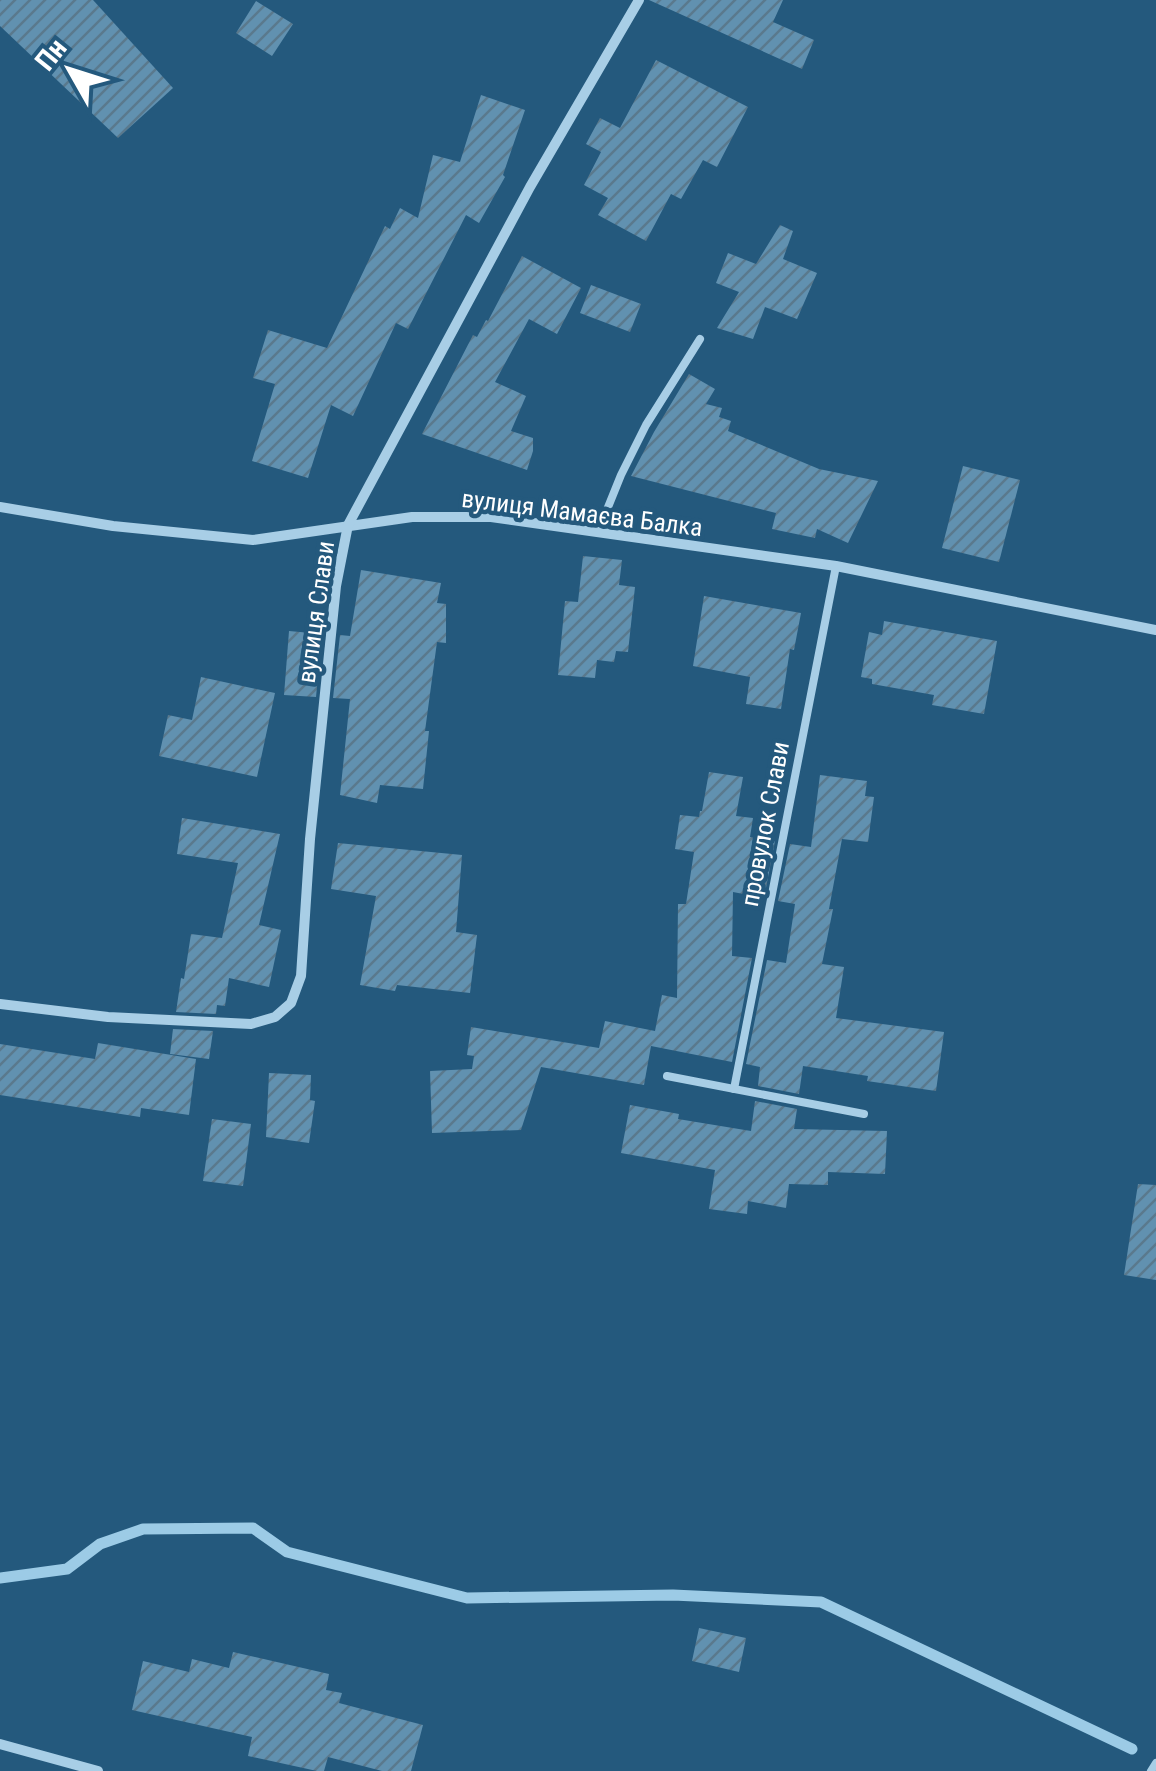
<svg xmlns="http://www.w3.org/2000/svg" width="1156" height="1771" font-family="'Roboto Condensed',sans-serif">
	<defs>
		<pattern id="building-hatch" width="6" height="6" patternUnits="userSpaceOnUse" patternTransform="scale(2.5)"><rect width="6" height="6" fill="#6191b0"/><path d="M-1 1l2-2M0 6l6-6M5 7l2-2" fill="none" stroke="#5a798d"/></pattern>
	</defs>
	<rect width="100%" height="100%" fill="#24597d"/>
	<g fill="none" stroke-linecap="round" stroke-linejoin="round">
		<path stroke="#9ccbe6" stroke-width="11" d="M0,1578L67,1569L100,1544L143,1529L253,1528L287,1552L467,1598L673,1595L821,1602L1132,1749"/>
	</g>
	<g fill="url(#building-hatch)">
		<path d="M0,0H93L173,88L118,138L0,26Z"/>
		<path d="M649,0H783L773,22L814,40L802,69Z"/>
		<path d="M256,1L293,24L272,56L236,33Z"/>
		<path d="M656,60L748,107L717,167L703,160L681,199L671,194L646,241L598,215L608,198L584,185L601,152L586,144L600,118L620,128Z"/>
		<path d="M481,95L525,110L503,175L505,177L479,223L466,215L408,329L396,323L353,416L331,405L308,478L252,461L275,384L253,378L268,330L327,348L385,226L390,229L400,208L418,218L433,155L460,162Z"/>
		<path d="M780,225L793,231L783,259L817,273L797,319L765,307L753,339L717,328L739,292L716,283L728,253L756,264Z"/>
		<path d="M522,256L581,288L557,334L529,319L495,382L526,396L511,431L533,438V451L527,470L422,434L473,335L477,337L486,320L488,321Z"/>
		<path d="M591,285L641,304L630,332L580,313Z"/>
		<path d="M689,374L715,389L706,404L722,408L719,417L731,421L728,431L819,469L878,481L848,543L817,529L815,538L772,529L776,513L631,476L654,432Z"/>
		<path d="M963,466L1020,480L999,562L942,548Z"/>
		<path d="M583,556L622,560L619,585L635,587L628,652L616,651L614,662L597,660L595,678L558,675L565,601L578,602Z"/>
		<path d="M361,570L441,583L437,603L446,604V643L437,642L425,731H429L423,789L380,785L377,803L340,795L350,699L333,698L340,635L350,636Z"/>
		<path d="M704,596L801,613L794,650L790,649L781,709L746,704L750,677L693,666Z"/>
		<path d="M884,621L997,641L984,714L932,705L934,695L872,684V679L861,677L869,632L882,635Z"/>
		<path d="M289,631L322,634L316,697L284,695Z"/>
		<path d="M201,677L275,693L257,777L159,756L168,715L192,720Z"/>
		<path d="M709,772L743,777L736,816L753,818L750,837L775,841L764,898L733,892L732,956L752,958L732,1062L651,1046L644,1085L541,1067L521,1130L432,1133L430,1071L472,1069L474,1056L467,1055L471,1027L599,1048L605,1021L655,1031L662,995L677,998L678,904H686L694,852L675,849L680,815L699,817L700,811H702Z"/>
		<path d="M820,775L867,781L865,796L874,797L868,842L842,839L829,909H833L822,964L844,967L836,1018L944,1032L936,1091L867,1081L868,1076L803,1066L799,1094L758,1086L760,1067L746,1064L767,960L786,963L795,904L778,901L790,844L811,847Z"/>
		<path d="M182,818L280,834L259,925L281,930L269,987L229,978L225,1006L217,1005L216,1014L176,1012L181,978L184,979L191,934L222,938L238,863L177,854Z"/>
		<path d="M338,843L462,855L456,932L477,935L470,993L397,985L395,991L360,985L376,896L331,889Z"/>
		<path d="M173,1029L213,1031L209,1059L170,1054Z"/>
		<path d="M98,1043L196,1059L189,1115L141,1108L140,1117L0,1095V1044L95,1059Z"/>
		<path d="M269,1073L311,1075L310,1100L315,1101L309,1143L266,1137Z"/>
		<path d="M755,1101L797,1109L794,1129L887,1131L885,1174L828,1172V1185L789,1184L786,1208L748,1201L747,1214L709,1209L715,1170L621,1153L630,1105L679,1114L678,1119L751,1131Z"/>
		<path d="M212,1119L251,1124L243,1186L203,1181Z"/>
		<path d="M1138,1184L1156,1185V1280L1124,1275Z"/>
		<path d="M699,1628L746,1638L739,1672L692,1661Z"/>
		<path d="M233,1652L329,1674L326,1690L342,1693L339,1703L423,1725L411,1771H382L328,1757L324,1771H317L248,1756L252,1737L132,1710L143,1661L189,1672L192,1659L229,1668Z"/>
	</g>
	<g fill="none" stroke-linecap="round" stroke-linejoin="round">
		<g stroke="#a8cee6" stroke-width="8">
			<path d="M598,532L621,475L646,425L700,339"/>
			<path d="M667,1076L864,1114"/>
			<path d="M734,1089L836,566"/>
			<path d="M1151,1771L1156,1763"/>
		</g>
		<g stroke="#a8cee6" stroke-width="10">
			<path d="M0,507L113,526L253,540L412,517H491L836,566L1156,630"/>
			<path d="M0,1004L108,1017L251,1024L275,1017L291,1003L301,976L310,839L336,586L348,525L530,187L639,0"/>
			<path d="M0,1744L98,1771"/>
		</g>
	</g>
	<g text-anchor="middle" dominant-baseline="central" stroke-width="9" stroke-linejoin="round" paint-order="stroke">
		<g font-size="25" fill="#fff" stroke="#24597d">
			<text transform="translate(582 513) rotate(7)">вулиця Мамаєва Балка</text>
			<text transform="translate(316 612) rotate(-82)">вулиця Слави</text>
			<text transform="translate(765 824) rotate(-79)">провулок Слави</text>
		</g>
	</g>
	<g transform="translate(70 70) rotate(309)" stroke="#24597d" stroke-width="8" paint-order="stroke">
	<path d="M0-8L18 38L0 25L-18 38Z" fill="#ffffff"/>
	<text y="-15" font-size="28" font-weight="bold" text-anchor="middle" fill="#ffffff">Пн</text>
	</g>
</svg>
